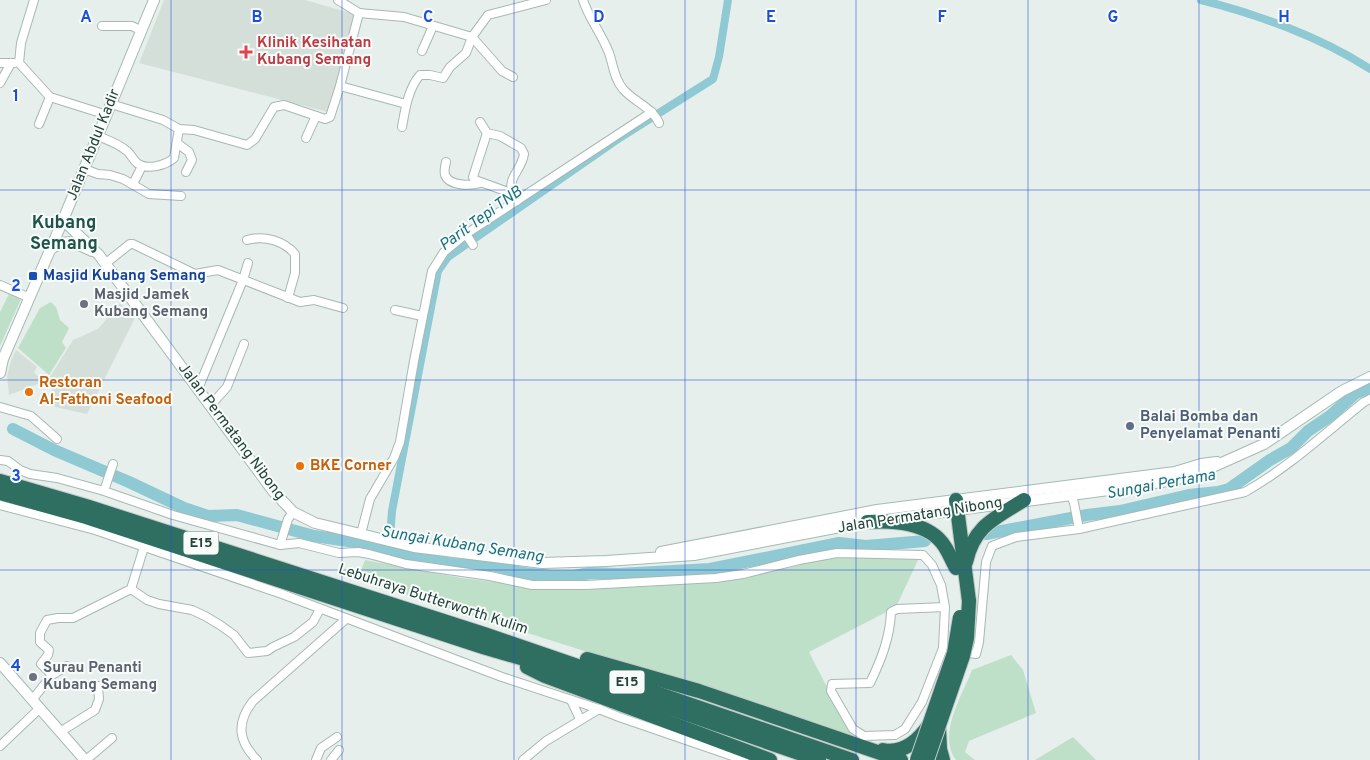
<svg xmlns="http://www.w3.org/2000/svg" width="1370" height="760" font-family="Overpass,sans-serif">
	<rect width="100%" height="100%" fill="#e6efeb"/>
	<g fill="#d4dfda">
		<path d="M164,0H305L354,14L351,41L328,112L139,63Z"/>
		<path d="M120,303L135,318L87,414L55,407L50,377L73,340L98,329Z"/>
		<path d="M16,350L37,367L34,372L43,382L9,395L7,376L11,361Z"/>
	</g>
	<g fill="#bfe0c8">
		<path d="M9,294L21,299L0,346V312Z"/>
		<path d="M51,302L56,307L60,320L69,328L62,342L66,348L49,375L18,348L40,308Z"/>
		<path d="M838,556L919,558L896,607L809,652L852,736L358,579L365,560L462,578L544,588L644,587L741,578Z"/>
		<path d="M1011,655L1023,670L1036,713L969,741L965,752L975,760H956C937,735 962,696 972,670Z"/>
		<path d="M1073,737L1096,760H1035Z"/>
	</g>
	<g fill="none" stroke-linecap="round" stroke-linejoin="round">
		<g stroke="#8ec9d4" stroke-width="8">
			<path d="M1201,0C1257,14 1321,37 1370,69"/>
			<path d="M389,551L392,511L438,271L448,257L621,137L713,79L719,57L728,0"/>
		</g>
		<g stroke="#8ec9d4" stroke-width="12">
			<path d="M13,429L54,450L129,482L184,508L208,516L237,515L314,536L355,542L424,559L452,564L492,565L523,573L551,576H574L590,573L618,574L710,569L839,543L866,546L925,541"/>
			<path d="M986,534L1087,515L1120,511L1189,495L1218,492L1229,489L1270,460L1291,448L1308,431L1330,416L1356,393L1370,388"/>
		</g>
		<g stroke="#a8b8b2" stroke-width="10">
			<g id="street">
				<path d="M34,0L21,43L19,63L50,97L107,115"/>
				<path d="M338,0L359,13L404,17L472,37L502,71L513,77"/>
				<path d="M583,0C589,19 602,34 609,53C613,64 614,79 623,89C634,102 652,107 659,123"/>
				<path d="M102,26H132L142,31"/>
				<path d="M422,51L433,26"/>
				<path d="M0,63H14"/>
				<path d="M0,83L11,63"/>
				<path d="M340,86L406,104"/>
				<path d="M111,104L163,120L179,129L194,130L247,145L255,139L274,107L284,105L325,119L330,117L340,86L359,13"/>
				<path d="M480,122L487,133L500,136L521,148L524,154C521,174 502,178 517,201"/>
				<path d="M39,124L50,97"/>
				<path d="M402,127C405,110 408,89 420,75H430L443,78L450,67L466,53L472,37L488,15L546,0"/>
				<path d="M487,133L473,177L475,180L511,193"/>
				<path d="M98,136C108,140 119,144 127,151C131,154 133,160 137,163C147,171 166,165 174,158L179,129"/>
				<path d="M306,138L316,116"/>
				<path d="M177,143L189,152L192,160L186,172"/>
				<path d="M446,162C445,166 444,171 445,175C449,186 471,186 480,183"/>
				<path d="M84,169L98,174L110,175L123,179L149,194L181,196"/>
				<path d="M133,184L142,166"/>
				<path d="M466,234L473,245"/>
				<path d="M247,240C265,235 284,241 295,254V273L288,298"/>
				<path d="M106,263L130,244H133L195,274L218,270L300,302L314,300L343,308"/>
				<path d="M0,285L30,298"/>
				<path d="M395,310L422,316"/>
				<path d="M198,389L243,280L248,263"/>
				<path d="M210,406L227,387L244,344"/>
				<path d="M0,407L31,416L57,439"/>
				<path d="M0,460L8,461L20,470L30,474L57,478L104,491L173,515L280,545L299,543L339,553L358,552L369,554L406,564L490,576L532,585H586L716,578L743,574L799,560L837,553L923,555L932,565L941,585L945,607L943,648L922,702L905,729L895,735L864,736L853,729L831,691L832,684L870,683C881,660 890,638 891,612L897,609L945,607"/>
				<path d="M104,491L113,464"/>
				<path d="M1071,495L1074,503L1079,529"/>
				<path d="M0,505L95,530L282,594L502,677L599,709L619,717L744,760"/>
				<path d="M361,534L370,499L394,458L400,442L414,361L432,271L444,252L466,234L652,112"/>
				<path d="M280,545L288,519L293,512"/>
				<path d="M131,589L147,600L159,604L192,610L205,616L220,625L234,635L248,653L267,651L273,647L294,637L313,622L320,609"/>
				<path d="M962,652L976,654L979,642L986,562L992,546L1016,537L1079,529L1245,492C1289,467 1325,433 1364,402L1370,399"/>
				<path d="M52,675L67,666"/>
				<path d="M32,700L52,675L41,664L48,655L49,650L40,642V633L47,620L58,618H73L131,589L144,547"/>
				<path d="M571,700L580,719"/>
				<path d="M60,732L95,710L99,699L98,686"/>
				<path d="M0,746L40,708"/>
				<path d="M86,760L112,738"/>
				<path d="M257,760C238,741 236,723 253,701L346,619"/>
				<path d="M316,760L321,748L337,737"/>
				<path d="M331,760L339,750"/>
				<path d="M523,760L546,741L599,709"/>
			</g>
		</g>
		<g stroke="#a4bbb3" stroke-width="12">
			<g id="secondary">
				<path d="M63,220L99,255L273,491L293,512L315,523L414,547L542,563L606,561L694,555L872,521"/>
				<path d="M51,249C67,237 75,243 92,251"/>
				<path d="M0,373L3,359L63,220L154,0"/>
				<path d="M891,519L1116,489L1174,480L1197,474L1264,444L1342,391L1370,377"/>
				<path d="M661,552L877,510L1175,472L1201,464L1217,462"/>
				<path d="M0,663L85,760"/>
			</g>
		</g>
		<g stroke="#c2cac8" stroke-width="16">
			<g id="highway">
				<path d="M0,481L89,507L487,635L852,760"/>
				<path d="M0,493L86,517L483,647L548,666L819,760"/>
				<path d="M956,500L969,601"/>
				<path d="M867,522C892,520 930,522 945,547C949,553 952,561 956,568"/>
				<path d="M966,562C974,526 995,518 1024,500"/>
				<path d="M587,659L699,691L901,760"/>
				<path d="M527,667L545,676L770,760"/>
				<path d="M939,728L940,749L943,760"/>
				<path d="M883,750C903,754 918,741 929,725"/>
			</g>
		</g>
		<use href="#street" stroke="#fff" stroke-width="8"/>
		<use href="#secondary" stroke="#fff" stroke-width="10"/>
		<use href="#highway" stroke="#2f6f62" stroke-width="14"/>
		<g stroke="#c2cac8" stroke-width="16" stroke-linecap="butt">
			<g id="highway-bridge">
				<path d="M917,760L954,653L960,617"/>
				<path d="M927,760L963,656L967,638L969,601"/>
			</g>
		</g>
		<use href="#highway-bridge" stroke="#2f6f62" stroke-width="14"/>
	</g>
	<path fill="none" stroke="#1d4ed8" stroke-width="1" stroke-opacity="0.55" d="M171,0V760M342,0V760M514,0V760M685,0V760M856,0V760M1028,0V760M1199,0V760M0,190H1370M0,380H1370M0,570H1370"/>
	<path fill="#e0444e" stroke="#f7fbf9" stroke-width="2" d="M243.5 44.5h5v5h5v5h-5v5h-5v-5h-5v-5h5z"/>
	<rect fill="#1a4fb4" stroke="#f7fbf9" stroke-width="2" x="28" y="271" width="10" height="10" rx="2.5"/>
	<g fill="#6b7280" stroke="#f7fbf9" stroke-width="2">
		<circle cx="84" cy="304" r="5"/>
		<circle cx="33" cy="677" r="5"/>
	</g>
	<g fill="#e8710a" stroke="#f7fbf9" stroke-width="2">
		<circle cx="29" cy="392" r="5"/>
		<circle cx="300" cy="466" r="5"/>
	</g>
	<circle fill="#5c6f8a" stroke="#f7fbf9" stroke-width="2" cx="1130" cy="426" r="5"/>
	<g text-anchor="middle" dominant-baseline="central" stroke-width="4" stroke-linejoin="round" paint-order="stroke">
		<g fill="#f7fbf9" stroke="#637a73" stroke-width="1">
			<rect x="183.5" y="531.5" width="35" height="23" rx="4"/>
			<rect x="609.5" y="670.5" width="35" height="23" rx="4"/>
		</g>
		<g font-size="14" font-weight="bold" fill="#24423a">
			<text x="201" y="543">E15</text>
			<text x="627" y="682">E15</text>
		</g>
		<g font-size="15" font-weight="bold" fill="#be3a42" stroke="#f7fbf9" text-anchor="start">
			<text x="257" y="43">Klinik Kesihatan<tspan x="257" dy="17">Kubang Semang</tspan></text>
		</g>
		<g font-size="15" fill="#24423a" stroke="#f7fbf9">
			<text transform="translate(94 145) rotate(-68)">Jalan Abdul Kadir</text>
			<text transform="translate(231 432) rotate(53)">Jalan Permatang Nibong</text>
			<text transform="translate(920 516) rotate(-9)">Jalan Permatang Nibong</text>
			<text transform="translate(433 600) rotate(18)">Lebuhraya Butterworth Kulim</text>
		</g>
		<g font-size="15" font-weight="bold" fill="#164399" stroke="#f7fbf9" text-anchor="start">
			<text x="43" y="276">Masjid Kubang Semang</text>
		</g>
		<g font-size="15" font-weight="bold" fill="#5b616d" stroke="#f7fbf9" text-anchor="start">
			<text x="94" y="295">Masjid Jamek<tspan x="94" dy="17">Kubang Semang</tspan></text>
			<text x="43" y="668">Surau Penanti<tspan x="43" dy="17">Kubang Semang</tspan></text>
		</g>
		<g font-size="15" font-weight="bold" fill="#c56008" stroke="#f7fbf9" text-anchor="start">
			<text x="39" y="383">Restoran<tspan x="39" dy="17">Al-Fathoni Seafood</tspan></text>
			<text x="310" y="466">BKE Corner</text>
		</g>
		<g font-size="15" font-weight="bold" fill="#4e5e75" stroke="#f7fbf9" text-anchor="start">
			<text x="1140" y="417">Balai Bomba dan<tspan x="1140" dy="17">Penyelamat Penanti</tspan></text>
		</g>
		<g font-size="16" font-style="italic" fill="#1c6f80" stroke="#f7fbf9">
			<text transform="translate(481 219) rotate(-36)">Parit Tepi TNB</text>
			<text transform="translate(1161 485) rotate(-10)">Sungai Pertama</text>
			<text transform="translate(462 545) rotate(9)">Sungai Kubang Semang</text>
		</g>
		<g font-size="18" font-weight="bold" fill="#1f5548" stroke="#f7fbf9">
			<text x="64" y="223">Kubang<tspan x="64" dy="21">Semang</tspan></text>
		</g>
	</g>
	<g font-size="16" text-anchor="middle" font-weight="bold" fill="#1d4ed8" stroke="#f7fbf9" stroke-width="4" stroke-linejoin="round" paint-order="stroke">
		<text x="86" y="22">A</text>
		<text x="257" y="22">B</text>
		<text x="428" y="22">C</text>
		<text x="599" y="22">D</text>
		<text x="771" y="22">E</text>
		<text x="942" y="22">F</text>
		<text x="1113" y="22">G</text>
		<text x="1284" y="22">H</text>
		<text x="16" y="101">1</text>
		<text x="16" y="291">2</text>
		<text x="16" y="481">3</text>
		<text x="16" y="671">4</text>
	</g>
</svg>
